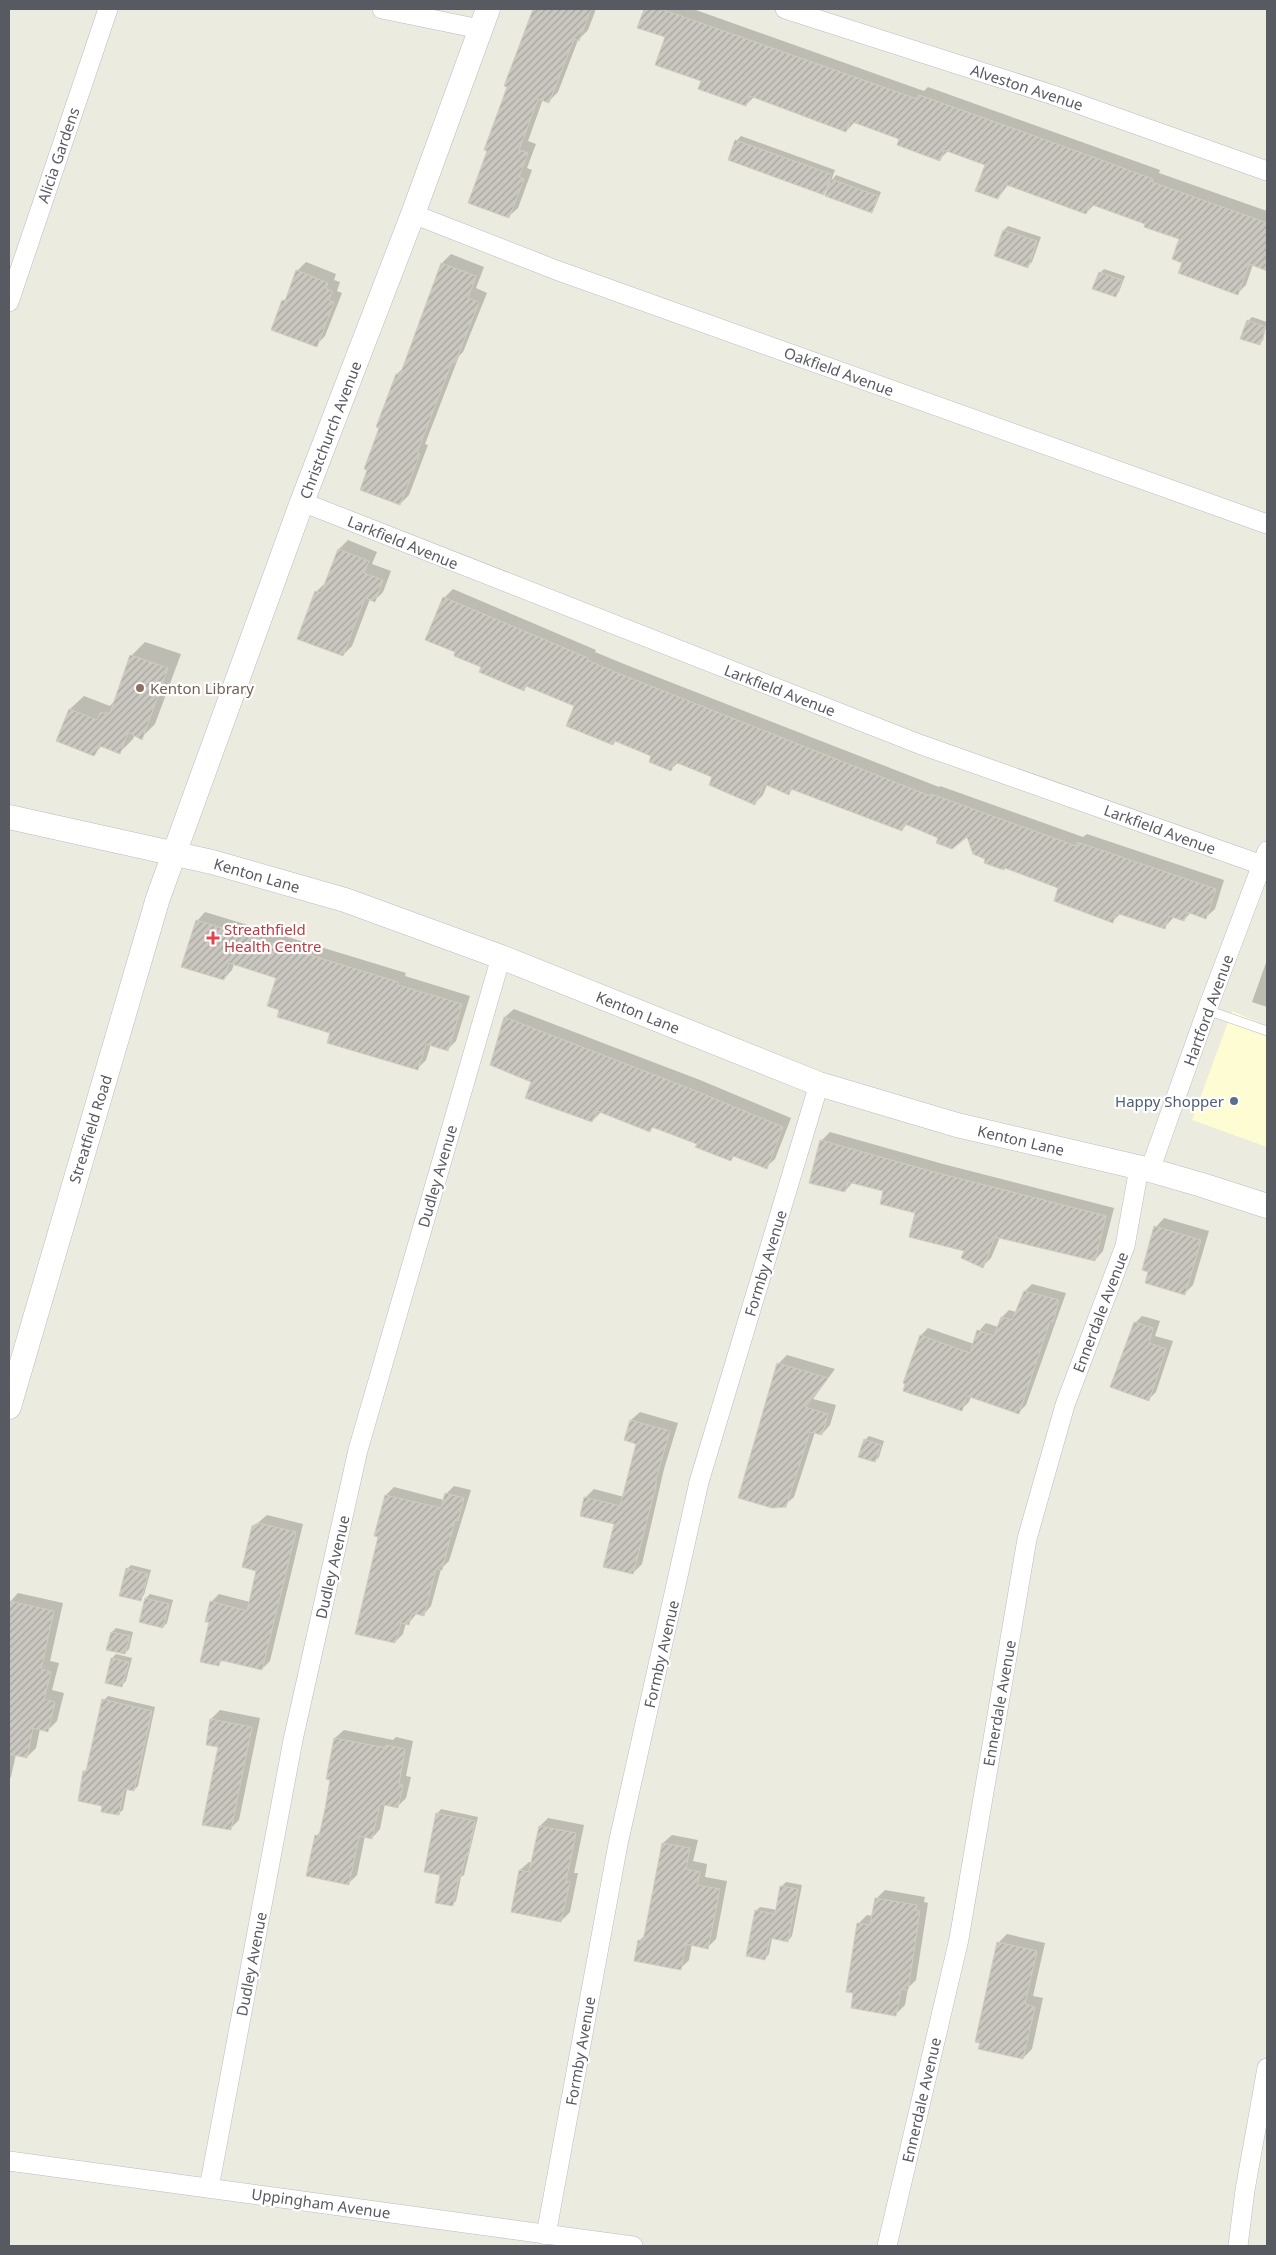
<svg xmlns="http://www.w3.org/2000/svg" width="1276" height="2255" font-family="'Noto Sans',sans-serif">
	<defs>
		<pattern id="building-hatch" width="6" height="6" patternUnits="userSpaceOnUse" patternTransform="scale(1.25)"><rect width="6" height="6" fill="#c9c7bf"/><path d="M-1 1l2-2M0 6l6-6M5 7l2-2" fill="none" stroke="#a6a59f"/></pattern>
	</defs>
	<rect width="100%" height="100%" fill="#ecebdf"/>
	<path fill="#fefcd2" d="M1232,1011L1267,1026V1147L1192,1120Z"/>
	<g fill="#0003">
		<path d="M540,9H596L588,30L578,40L558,92L549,101L543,99L528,141L536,144L527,168L532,170L518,208L508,217Z"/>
		<path d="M646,9H693L924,91L928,87L1160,170L1159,173L1267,211V269L1253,264L1246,285L1238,293L1184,262L1180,238L1146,223L1094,205L1086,213L1008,185L998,198L986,164L948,151L940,159L900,138L855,122L846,131L754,97L746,105L702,80L667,37L639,27Z"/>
		<path d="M741,136L835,170L831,181L836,175L881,192L875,207L871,212L829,188L824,193L736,141Z"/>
		<path d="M1008,226L1041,237L1032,262L1028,266L995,255L1004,230Z"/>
		<path d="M451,254L484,267L476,288L487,293L463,352L459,356L425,444L428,445L409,495L400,504L380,428L377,426L397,374L403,368L442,263Z"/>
		<path d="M306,262L336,274L334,280L340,282L337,291L342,293L325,336L316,345L283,301L288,296L297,271Z"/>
		<path d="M1104,269L1125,276L1119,292L1115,296L1100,273Z"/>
		<path d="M1252,317L1267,322L1263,340L1259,344L1248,321Z"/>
		<path d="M348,540L377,552L372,564L391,571L383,592L374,601L370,599L352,646L343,655L316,592L325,583L339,549Z"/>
		<path d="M453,589L596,650L595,652L624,664L939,787L940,786L1083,837L1087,834L1224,880L1215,909L1206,917L1191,912L1184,920L1174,917L1165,927L1121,913L1113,921L1060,887L987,858L967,835L940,837L907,824L902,830L793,789L789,793L767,785L763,795L755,803L714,776L679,762L671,769L653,755L616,740L613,744L576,706L527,686L523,690L457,651L444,598Z"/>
		<path d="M145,642L181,654L155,724L141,738L135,734L133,739L119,753L102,746L94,754L58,740L70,709L84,696L110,706L115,700L131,656Z"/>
		<path d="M205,912L406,973L405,976L470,996L456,1041L448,1049L431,1044L426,1060L417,1069L281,1009L277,977L234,964L232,970L224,979L197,921Z"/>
		<path d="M1267,960V1007L1252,1002Z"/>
		<path d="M514,1009L700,1080L791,1118L775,1159L766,1167L735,1155L731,1159L698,1143L654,1126L650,1130L601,1112L592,1121L532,1081L505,1017Z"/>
		<path d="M830,1132L943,1164L1114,1208L1103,1251L1095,1260L1000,1237L991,1258L983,1266L966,1250L917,1212L885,1190L853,1182L845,1191L821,1141Z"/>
		<path d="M1164,1218L1209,1231L1193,1285L1185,1293L1156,1227Z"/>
		<path d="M1032,1284L1066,1293L1026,1405L1019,1412L971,1397L969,1402L962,1409L921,1335L928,1328L974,1344L979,1331L986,1323L998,1327L1002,1317L1009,1310L1016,1312L1025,1291Z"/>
		<path d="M1142,1316L1160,1321L1155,1336L1173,1341L1156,1392L1148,1400L1135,1323Z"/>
		<path d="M787,1355L835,1369L813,1399L836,1405L830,1425L822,1434L815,1432L794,1497L785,1505L778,1364Z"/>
		<path d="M640,1412L678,1423L664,1469L642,1564L633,1573L615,1523L585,1498L594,1489L624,1497L637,1443L631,1420Z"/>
		<path d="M869,1436L884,1441L879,1457L875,1461L865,1440Z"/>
		<path d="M454,1486L471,1490L449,1561L441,1569L431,1606L424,1614L417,1613L409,1623H406L403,1634L395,1642L380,1536L376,1535L386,1495L394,1487L444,1500L446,1494Z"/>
		<path d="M267,1515L303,1524L270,1661L262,1669L224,1659L218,1665L210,1622L211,1602L219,1594L250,1602L258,1570L253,1527Z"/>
		<path d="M131,1565L151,1570L144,1595L140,1599L127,1569Z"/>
		<path d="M18,1593L63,1603L50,1661L59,1663L52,1690L64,1693L57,1721L48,1730L40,1729L36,1748L27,1757L16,1754L11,1777L9,1779V1603Z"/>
		<path d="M150,1594L173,1600L167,1623L163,1627L146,1598Z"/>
		<path d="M116,1628L133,1632L129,1649L125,1653L108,1649L112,1632Z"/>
		<path d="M116,1654L132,1658L126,1681L122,1685L107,1682L112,1658Z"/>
		<path d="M108,1696L155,1707L138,1786L134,1790L127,1789L123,1810L118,1814L104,1805L85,1771L88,1768L104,1700Z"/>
		<path d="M220,1710L260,1718L239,1820L230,1829L219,1746L211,1719Z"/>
		<path d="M344,1730L393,1740L396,1737L413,1741L406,1776L411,1777L406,1798L398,1806L385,1804L380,1829L372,1838L365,1836L357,1875L349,1883L316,1836L321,1831L332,1779L335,1738Z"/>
		<path d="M441,1809L478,1817L464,1875L461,1877L456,1901L452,1905L442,1874L437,1814Z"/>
		<path d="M548,1818L584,1825L574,1873H578L570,1912L561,1921L520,1870L529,1862H532L540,1826Z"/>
		<path d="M672,1835L698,1840L693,1861L707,1864L705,1877L727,1881L716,1939L708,1947L692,1944L689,1960L680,1969L639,1941L646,1934L663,1843Z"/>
		<path d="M786,1882L802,1885L792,1936L788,1941L772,1938L769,1954L765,1959L756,1911L760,1907L777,1910L782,1886Z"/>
		<path d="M885,1890L925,1897L924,1902L928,1903L916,1980L908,1988L905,2005L896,2014L858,1924L867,1915L873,1916L876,1899Z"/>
		<path d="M1007,1934L1045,1943L1033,1996L1043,1998L1032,2049L1023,2058L998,1943Z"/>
	</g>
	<g fill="url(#building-hatch)" stroke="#d0cebe">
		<path d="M533,9H591L579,41L574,39L549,103L538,99L519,150L528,153L519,177L524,179L509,218L468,203L487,151L484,150L507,87L504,86Z"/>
		<path d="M644,9H661L917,99L919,95L1057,144L1153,179L1152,182L1267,223V271L1249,264L1238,295L1178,273L1182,263L1172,259L1179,239L1144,227L1145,224L1090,204L1086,214L1004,184L998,199L975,191L985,165L944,150L940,161L897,145L899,139L850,121L846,132L750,96L746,106L698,89L701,81L655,65L665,37L637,28Z"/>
		<path d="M735,140L831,174L824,195L728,160Z"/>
		<path d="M831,179L878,196L872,213L825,196Z"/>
		<path d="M1003,230L1037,241L1028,268L994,256Z"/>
		<path d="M441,263L476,276L468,298L479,302L455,363L452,362L417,453L420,454L400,505L360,490L367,470L364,469L379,428L376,427L396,374L400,375Z"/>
		<path d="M296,270L328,283L326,289L332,291L329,300L334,302L317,347L271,330L282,300L285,301Z"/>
		<path d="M1099,272L1122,280L1116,297L1092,289Z"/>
		<path d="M1247,320L1266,327L1260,345L1240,339Z"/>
		<path d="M338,549L369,561L364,573L383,580L375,602L365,598L343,656L297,639L315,591L321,593Z"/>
		<path d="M443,597L588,658L587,660L615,672L930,796L931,794L1076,846L1077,842L1216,889L1206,919L1187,912L1184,921L1169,916L1165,929L1116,913L1113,923L1054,901L1058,888L1005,868L1004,870L984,863L985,859L973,854L967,837L952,849L936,843L938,838L905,824L902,831L791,789L789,795L764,784L755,805L709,785L712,777L675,762L671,771L649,762L651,756L615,741L613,745L566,726L574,706L526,686L524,691L479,672L481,667L454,656L455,652L425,640Z"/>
		<path d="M130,655L168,668L142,740L128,732L120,754L100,746L94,756L56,741L69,709L97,720L100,713H110Z"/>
		<path d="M196,920L398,982V985L462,1004L448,1051L426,1044L418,1070L327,1043L330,1033L277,1017L279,1010L267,1006L276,978L229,963L224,980L181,967Z"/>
		<path d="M504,1017L691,1089L783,1127L767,1169L733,1156L731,1161L695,1147L697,1144L652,1127L650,1132L597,1111L592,1122L525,1098L531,1082L490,1065Z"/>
		<path d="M820,1140L934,1172L1106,1216L1095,1261L995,1237L983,1268L961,1258L964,1251L909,1237L915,1213L880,1204L883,1191L848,1182L845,1192L809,1183Z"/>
		<path d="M1154,1226L1201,1240L1185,1295L1145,1283L1148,1272L1142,1270Z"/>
		<path d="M1024,1291L1059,1300L1053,1322L1050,1321L1019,1414L967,1396L962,1411L903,1391L905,1384L903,1383L920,1335L970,1353L977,1330L994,1336L1001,1317L1012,1320Z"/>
		<path d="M1134,1322L1153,1328L1149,1343L1166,1349L1149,1401L1110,1387Z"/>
		<path d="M777,1363L828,1378L805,1407L828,1414L822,1435L810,1432L786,1507L772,1508L738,1498Z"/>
		<path d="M630,1420L670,1431L656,1479V1486L633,1574L603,1567L614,1524L580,1516L584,1497L620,1506L636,1444L624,1440Z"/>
		<path d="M864,1439L881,1445L875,1462L858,1457Z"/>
		<path d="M445,1493L464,1498L458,1521L455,1520L442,1570L436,1569L424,1616L412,1613L409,1625L401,1623L395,1643L355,1634L378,1537L374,1536L385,1495L441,1508Z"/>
		<path d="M258,1523L296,1532L262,1670L220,1660L219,1666L200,1662L209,1622H205L210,1601L247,1611L256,1571L242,1567L252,1526Z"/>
		<path d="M126,1568L148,1574L141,1601L119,1596Z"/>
		<path d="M145,1598L169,1604L163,1628L139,1622Z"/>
		<path d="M9,1601L54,1611L41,1669L51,1672L44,1699L55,1702L48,1732L33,1728L27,1758L9,1754Z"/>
		<path d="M111,1632L130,1636L125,1654L106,1650Z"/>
		<path d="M111,1658L129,1662L122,1687L105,1683Z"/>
		<path d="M102,1699L152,1711L134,1791L124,1789L119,1815L101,1812L102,1806L78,1801L83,1771H86Z"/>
		<path d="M210,1719L252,1727L231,1830L202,1825L218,1747L206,1745Z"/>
		<path d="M334,1738L386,1748V1745L405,1749L399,1784L403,1785L398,1808L380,1804L372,1839L359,1836L349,1885L306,1876L315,1835L319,1836L325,1809L330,1780L326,1779Z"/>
		<path d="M436,1813L475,1821L468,1856L466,1855L460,1880H458L453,1906L435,1903L440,1875L424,1872Z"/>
		<path d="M539,1826L576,1833L566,1881L570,1882L561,1922L511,1912L519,1870L529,1872Z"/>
		<path d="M662,1843L690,1848L686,1869L700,1872L697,1885L720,1889L708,1949L686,1944L681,1970L634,1961L638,1940L643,1941Z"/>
		<path d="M780,1886L798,1889L788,1942L770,1938L765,1960L746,1956L755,1910L775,1914Z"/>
		<path d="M875,1898L917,1905L916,1911H920L908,1990L901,1989L896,2016L851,2008L853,1993L846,1992L857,1923L870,1925Z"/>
		<path d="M997,1942L1037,1951L1025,2004L1035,2007L1023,2059L978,2049L980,2043L975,2042Z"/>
	</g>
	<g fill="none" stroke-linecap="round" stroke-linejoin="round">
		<g stroke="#babbc2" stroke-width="10">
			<path id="service" d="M1207,1010L1267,1031"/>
		</g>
		<g stroke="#babbc2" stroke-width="20">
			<g id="minor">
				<path d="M382,9L480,29"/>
				<path d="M785,9L1053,95L1267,171"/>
				<path d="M413,214L556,270L1267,524"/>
				<path d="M9,302L108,9"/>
				<path d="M302,502L919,744L1262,865"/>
				<path d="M1150,1170L1207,1010L1267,851"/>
				<path d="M9,2161L633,2246"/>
				<path d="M209,2188L293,1740L358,1450L501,957"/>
				<path d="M546,2235L618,1844L699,1482L819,1084"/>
				<path d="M887,2246L959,1939L1027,1539L1065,1405L1125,1246L1139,1168"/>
				<path d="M1238,2246L1245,2190L1267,2068"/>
			</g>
		</g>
		<g stroke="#babbc2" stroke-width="25">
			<g id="tertiary">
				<path d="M9,817L212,862L345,900L501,957L819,1084L957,1125L1150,1170L1202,1185L1267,1206"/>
				<path d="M9,1407L158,898L302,502L413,214L488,9"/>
			</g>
		</g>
		<use href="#service" stroke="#fff" stroke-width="9"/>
		<use href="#minor" stroke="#fff" stroke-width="19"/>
		<use href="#tertiary" stroke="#fff" stroke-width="24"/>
	</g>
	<circle fill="#8d6e63" stroke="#fff" stroke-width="2" cx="140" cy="688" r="5"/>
	<path fill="#e0444e" stroke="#fff" stroke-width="2" d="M210.5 930.5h5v5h5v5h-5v5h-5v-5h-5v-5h5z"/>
	<circle fill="#5c6f8a" stroke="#fff" stroke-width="2" cx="1234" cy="1101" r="5"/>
	<g text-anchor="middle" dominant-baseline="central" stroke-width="4.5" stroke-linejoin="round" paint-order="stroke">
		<g font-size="15" fill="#585a61" stroke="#fff">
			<text transform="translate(1027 87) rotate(18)">Alveston Avenue</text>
			<text transform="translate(58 155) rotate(-71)">Alicia Gardens</text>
			<text transform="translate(839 371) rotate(20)">Oakfield Avenue</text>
			<text transform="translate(330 430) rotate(-69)">Christchurch Avenue</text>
			<text transform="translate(403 542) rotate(22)">Larkfield Avenue</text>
			<text transform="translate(780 690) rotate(21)">Larkfield Avenue</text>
			<text transform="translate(1160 829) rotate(20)">Larkfield Avenue</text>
			<text transform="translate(257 875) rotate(16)">Kenton Lane</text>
			<text transform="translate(1208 1010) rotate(-70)">Hartford Avenue</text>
			<text transform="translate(638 1012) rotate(22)">Kenton Lane</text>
			<text transform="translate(90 1129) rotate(-73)">Streatfield Road</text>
			<text transform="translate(1021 1140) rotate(13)">Kenton Lane</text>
			<text transform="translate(437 1176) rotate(-74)">Dudley Avenue</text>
			<text transform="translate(765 1263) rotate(-73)">Formby Avenue</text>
			<text transform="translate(1100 1312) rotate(-69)">Ennerdale Avenue</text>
			<text transform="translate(332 1567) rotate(-77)">Dudley Avenue</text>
			<text transform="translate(661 1654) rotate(-77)">Formby Avenue</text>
			<text transform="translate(999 1703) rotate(-80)">Ennerdale Avenue</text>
			<text transform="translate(251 1964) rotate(-79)">Dudley Avenue</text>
			<text transform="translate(580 2051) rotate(-80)">Formby Avenue</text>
			<text transform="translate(921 2100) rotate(-77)">Ennerdale Avenue</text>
			<text transform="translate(321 2203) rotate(8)">Uppingham Avenue</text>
		</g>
		<g font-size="15" fill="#785e54" stroke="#fff" text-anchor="start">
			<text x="150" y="688">Kenton Library</text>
		</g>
		<g font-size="15" fill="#be3a42" stroke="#fff" text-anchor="start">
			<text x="224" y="929">Streathfield<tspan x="224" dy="17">Health Centre</tspan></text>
		</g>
		<g font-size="15" fill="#4e5e75" stroke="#fff" text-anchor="end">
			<text x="1224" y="1101">Happy Shopper</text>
		</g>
	</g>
	<rect width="1276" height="2255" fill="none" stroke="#585a61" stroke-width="20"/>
</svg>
